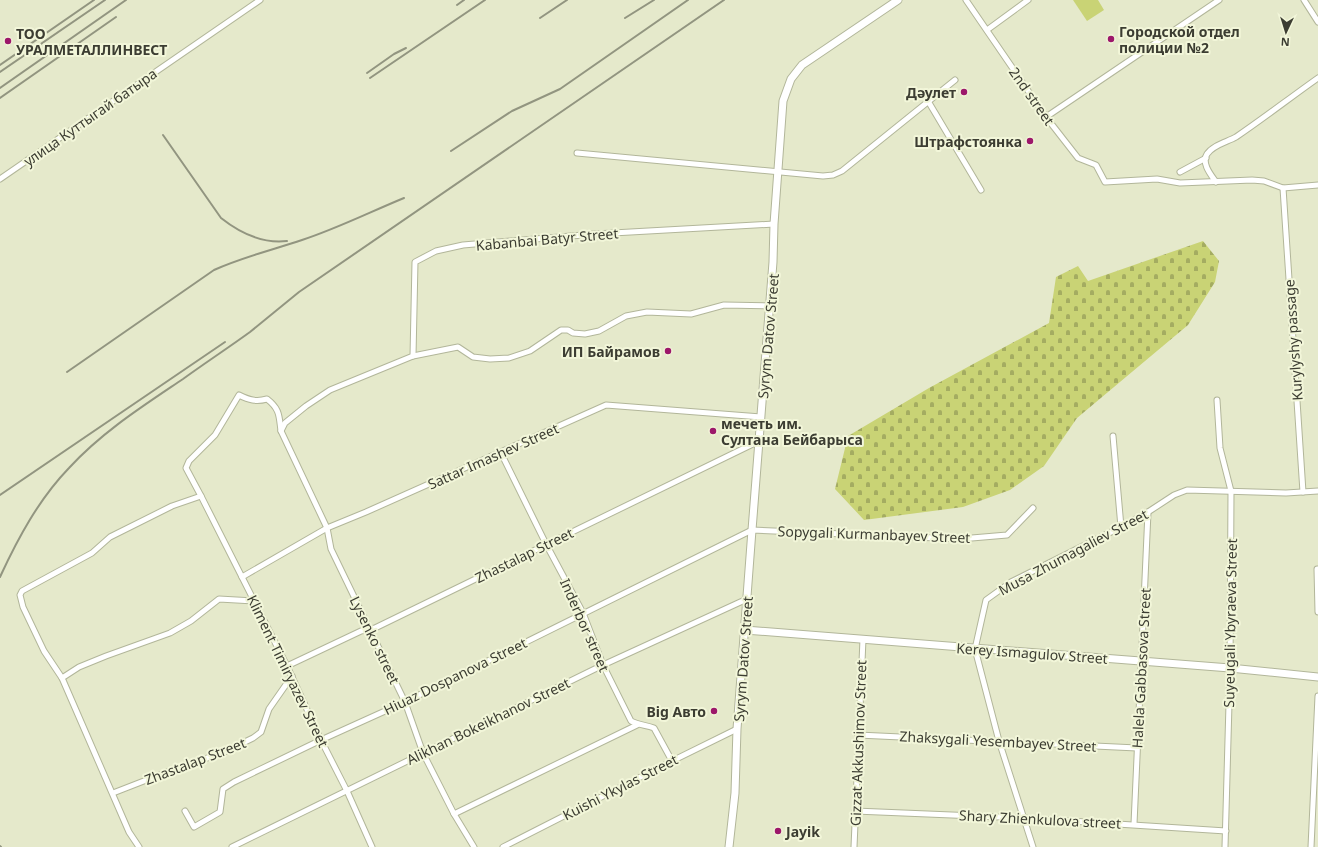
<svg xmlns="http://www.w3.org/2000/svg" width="1318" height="847" font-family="'Noto Sans',sans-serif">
	<defs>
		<pattern id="cemetery-stones" width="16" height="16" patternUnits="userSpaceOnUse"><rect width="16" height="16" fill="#c9d375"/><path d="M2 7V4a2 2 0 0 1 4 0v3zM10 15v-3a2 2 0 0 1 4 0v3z" fill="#a4ac61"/></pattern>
	</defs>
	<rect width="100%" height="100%" fill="#e5e9cb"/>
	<path fill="url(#cemetery-stones)" d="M1203,241L1219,261L1215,282L1188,325L1077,418L1044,466L1010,490L963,507L864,520L835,489L848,436L929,388L1049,323L1056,277L1078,266L1088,281Z"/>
	<path fill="#c9d375" d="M1073,0H1098L1104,10L1087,21Z"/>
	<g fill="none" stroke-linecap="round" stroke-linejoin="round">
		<g stroke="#b2b69a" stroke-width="7">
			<g id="minor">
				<path d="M966,0L1046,117L1078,158L1096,165L1105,182L1157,179L1180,183L1252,180L1264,181L1283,188L1318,185"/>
				<path d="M1304,0L1318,22"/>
				<path d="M987,30L1028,0"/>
				<path d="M928,101L981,190"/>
				<path d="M1046,117L1219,0"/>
				<path d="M577,153L823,176L833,175L842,171L955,80"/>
				<path d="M1180,172L1206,158"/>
				<path d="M0,179L260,0"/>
				<path d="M1216,182C1211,175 1201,163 1207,154C1213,145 1227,142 1236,137C1264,118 1291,97 1318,78"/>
				<path d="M1283,188L1303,492"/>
				<path d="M413,356L458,347L473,357L490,359L509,358L530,351L561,330H568L573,333L585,334L599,331L626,316L647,312L691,314L724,305L770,306"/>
				<path d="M1217,400L1220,448L1231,491L1230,668L1225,847"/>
				<path d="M281,431L327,528L331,549L405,702L423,753L454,814L474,847"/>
				<path d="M1113,436L1121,527"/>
				<path d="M501,453L546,544L583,613L603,665L631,721C638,725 646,725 654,728L672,761"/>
				<path d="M201,496L287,666L321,740L347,791L372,847"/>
				<path d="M1317,569L1318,612"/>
				<path d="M242,577L327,528L366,512L606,405L761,417"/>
				<path d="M287,666L361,631L375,628L759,441"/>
				<path d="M62,678L79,667L106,656L170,633L191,621L219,599L254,601"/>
				<path d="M858,735L1137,748"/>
				<path d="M113,793L185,765L220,754L253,738L261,732L269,709L292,676"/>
				<path d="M185,811L194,827L220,812L223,789L234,782L321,740L405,702L752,530L960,539L1007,535L1033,508"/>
				<path d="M855,811L1024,818L1226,831"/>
				<path d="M454,814L637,725"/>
				<path d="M1134,824L1148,512"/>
				<path d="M139,847L129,832L62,678L44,651L23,607L20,595L22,591L92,553L110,537L172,506L201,496L186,468L189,461L215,435L239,395C249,400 256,402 267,399C280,409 279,416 281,431L285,423L306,406L330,390L413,356L415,262L436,251L463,245L595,234L774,224"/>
				<path d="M232,847L603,665L747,599"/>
				<path d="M503,847L672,761L737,729"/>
				<path d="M854,847L863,639"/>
				<path d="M1033,847L999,741L975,649L986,600L1011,582L1121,527L1148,512L1174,495L1187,490L1286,493L1318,491"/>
				<path d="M1311,847L1318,696"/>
			</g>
		</g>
		<g stroke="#b2b69a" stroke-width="9">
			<path id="tertiary" d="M745,630L1230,668L1318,677"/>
		</g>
		<g stroke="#b2b69a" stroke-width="9">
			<path id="secondary" d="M729,847L735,793L737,729L752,530L773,262L774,224L783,101L791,79L802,65L898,0"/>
		</g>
		<use href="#minor" stroke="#fff" stroke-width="5"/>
		<use href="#tertiary" stroke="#fff" stroke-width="7"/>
		<use href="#secondary" stroke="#fff" stroke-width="7"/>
		<g stroke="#929580" stroke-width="2">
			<path d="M457,5L464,0"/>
			<path d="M540,18L567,0"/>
			<path d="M625,18L654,0"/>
			<path d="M0,65L94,0"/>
			<path d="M0,72L105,0"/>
			<path d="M367,73L394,54L406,48"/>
			<path d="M370,78L485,0"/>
			<path d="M0,88L126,0"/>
			<path d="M0,98L116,17"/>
			<path d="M163,135L221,218C240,233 262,244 287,241"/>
			<path d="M451,151L512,111L560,89L688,0"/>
			<path d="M67,372L214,270C243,257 272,250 302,240C336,229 370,212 404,198"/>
			<path d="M0,495L225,342"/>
			<path d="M0,577C18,538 39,499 69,468C102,432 143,406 183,379C205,363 228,348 250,332C266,319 283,305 299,292L724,0"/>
			<path d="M0,846L1,847"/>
		</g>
	</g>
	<g fill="#9c176a" stroke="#f2f6d9" stroke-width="1.5">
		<circle cx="1111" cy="39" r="4"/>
		<circle cx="8" cy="41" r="4"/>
		<circle cx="964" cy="92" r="4"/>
		<circle cx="1030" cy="141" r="4"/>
		<circle cx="668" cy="351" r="4"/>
		<circle cx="713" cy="431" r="4"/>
		<circle cx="714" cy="711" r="4"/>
		<circle cx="778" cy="831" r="4"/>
	</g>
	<g text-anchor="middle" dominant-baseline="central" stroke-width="4" stroke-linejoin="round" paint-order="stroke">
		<g font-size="14" font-weight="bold" fill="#3c3d32" stroke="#f2f6d9" text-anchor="start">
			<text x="1119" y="31">Городской отдел<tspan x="1119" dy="16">полиции №2</tspan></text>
			<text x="16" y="33">ТОО<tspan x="16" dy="16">УРАЛМЕТАЛЛИНВЕСТ</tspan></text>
			<text x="956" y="92" text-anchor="end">Дәулет</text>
			<text x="1022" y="141" text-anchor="end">Штрафстоянка</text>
			<text x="660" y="351" text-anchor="end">ИП Байрамов</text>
			<text x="721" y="423">мечеть им.<tspan x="721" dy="16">Султана Бейбарыса</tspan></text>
			<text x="706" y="711" text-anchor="end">Big Авто</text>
			<text x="786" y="831">Jayik</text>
		</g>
		<g font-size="14" fill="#3c3d32" stroke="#f2f6d9">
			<text transform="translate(1032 96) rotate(55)">2nd street</text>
			<text transform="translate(90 117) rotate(-35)">улица Куттыгай батыра</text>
			<text transform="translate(547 239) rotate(-5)">Kabanbai Batyr Street</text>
			<text transform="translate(768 336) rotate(-85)">Syrym Datov Street</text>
			<text transform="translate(1293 340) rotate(-94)">Kurylyshy passage</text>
			<text transform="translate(493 456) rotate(-24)">Sattar Imashev Street</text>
			<text transform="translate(874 534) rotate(2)">Sopygali Kurmanbayev Street</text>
			<text transform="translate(1073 552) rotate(-28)">Musa Zhumagaliev Street</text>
			<text transform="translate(524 555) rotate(-26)">Zhastalap Street</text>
			<text transform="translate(1230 623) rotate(-89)">Suyeugali Ybyraeva Street</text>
			<text transform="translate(585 625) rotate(66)">Inderbor street</text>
			<text transform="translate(375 640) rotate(64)">Lysenko street</text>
			<text transform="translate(1032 653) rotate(4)">Kerey Ismagulov Street</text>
			<text transform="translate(743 659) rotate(-86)">Syrym Datov Street</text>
			<text transform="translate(1141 668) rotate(-87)">Halela Gabbasova Street</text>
			<text transform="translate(288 671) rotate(64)">Kliment Timiryazev Street</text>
			<text transform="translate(455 676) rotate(-26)">Hiuaz Dospanova Street</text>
			<text transform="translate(488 721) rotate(-26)">Alikhan Bokeikhanov Street</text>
			<text transform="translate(998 741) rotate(3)">Zhaksygali Yesembayev Street</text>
			<text transform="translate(858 743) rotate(-88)">Gizzat Akkushimov Street</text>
			<text transform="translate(195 761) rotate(-21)">Zhastalap Street</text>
			<text transform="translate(620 787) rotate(-27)">Kuishi Ykylas Street</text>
			<text transform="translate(1040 819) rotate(3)">Shary Zhienkulova street</text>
		</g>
	</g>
	<g transform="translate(1286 32) rotate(184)" stroke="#f2f6d9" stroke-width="3" paint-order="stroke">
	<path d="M0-3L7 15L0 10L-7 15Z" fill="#3c3d32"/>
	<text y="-6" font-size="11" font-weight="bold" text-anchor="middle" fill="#3c3d32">N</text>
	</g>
</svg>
